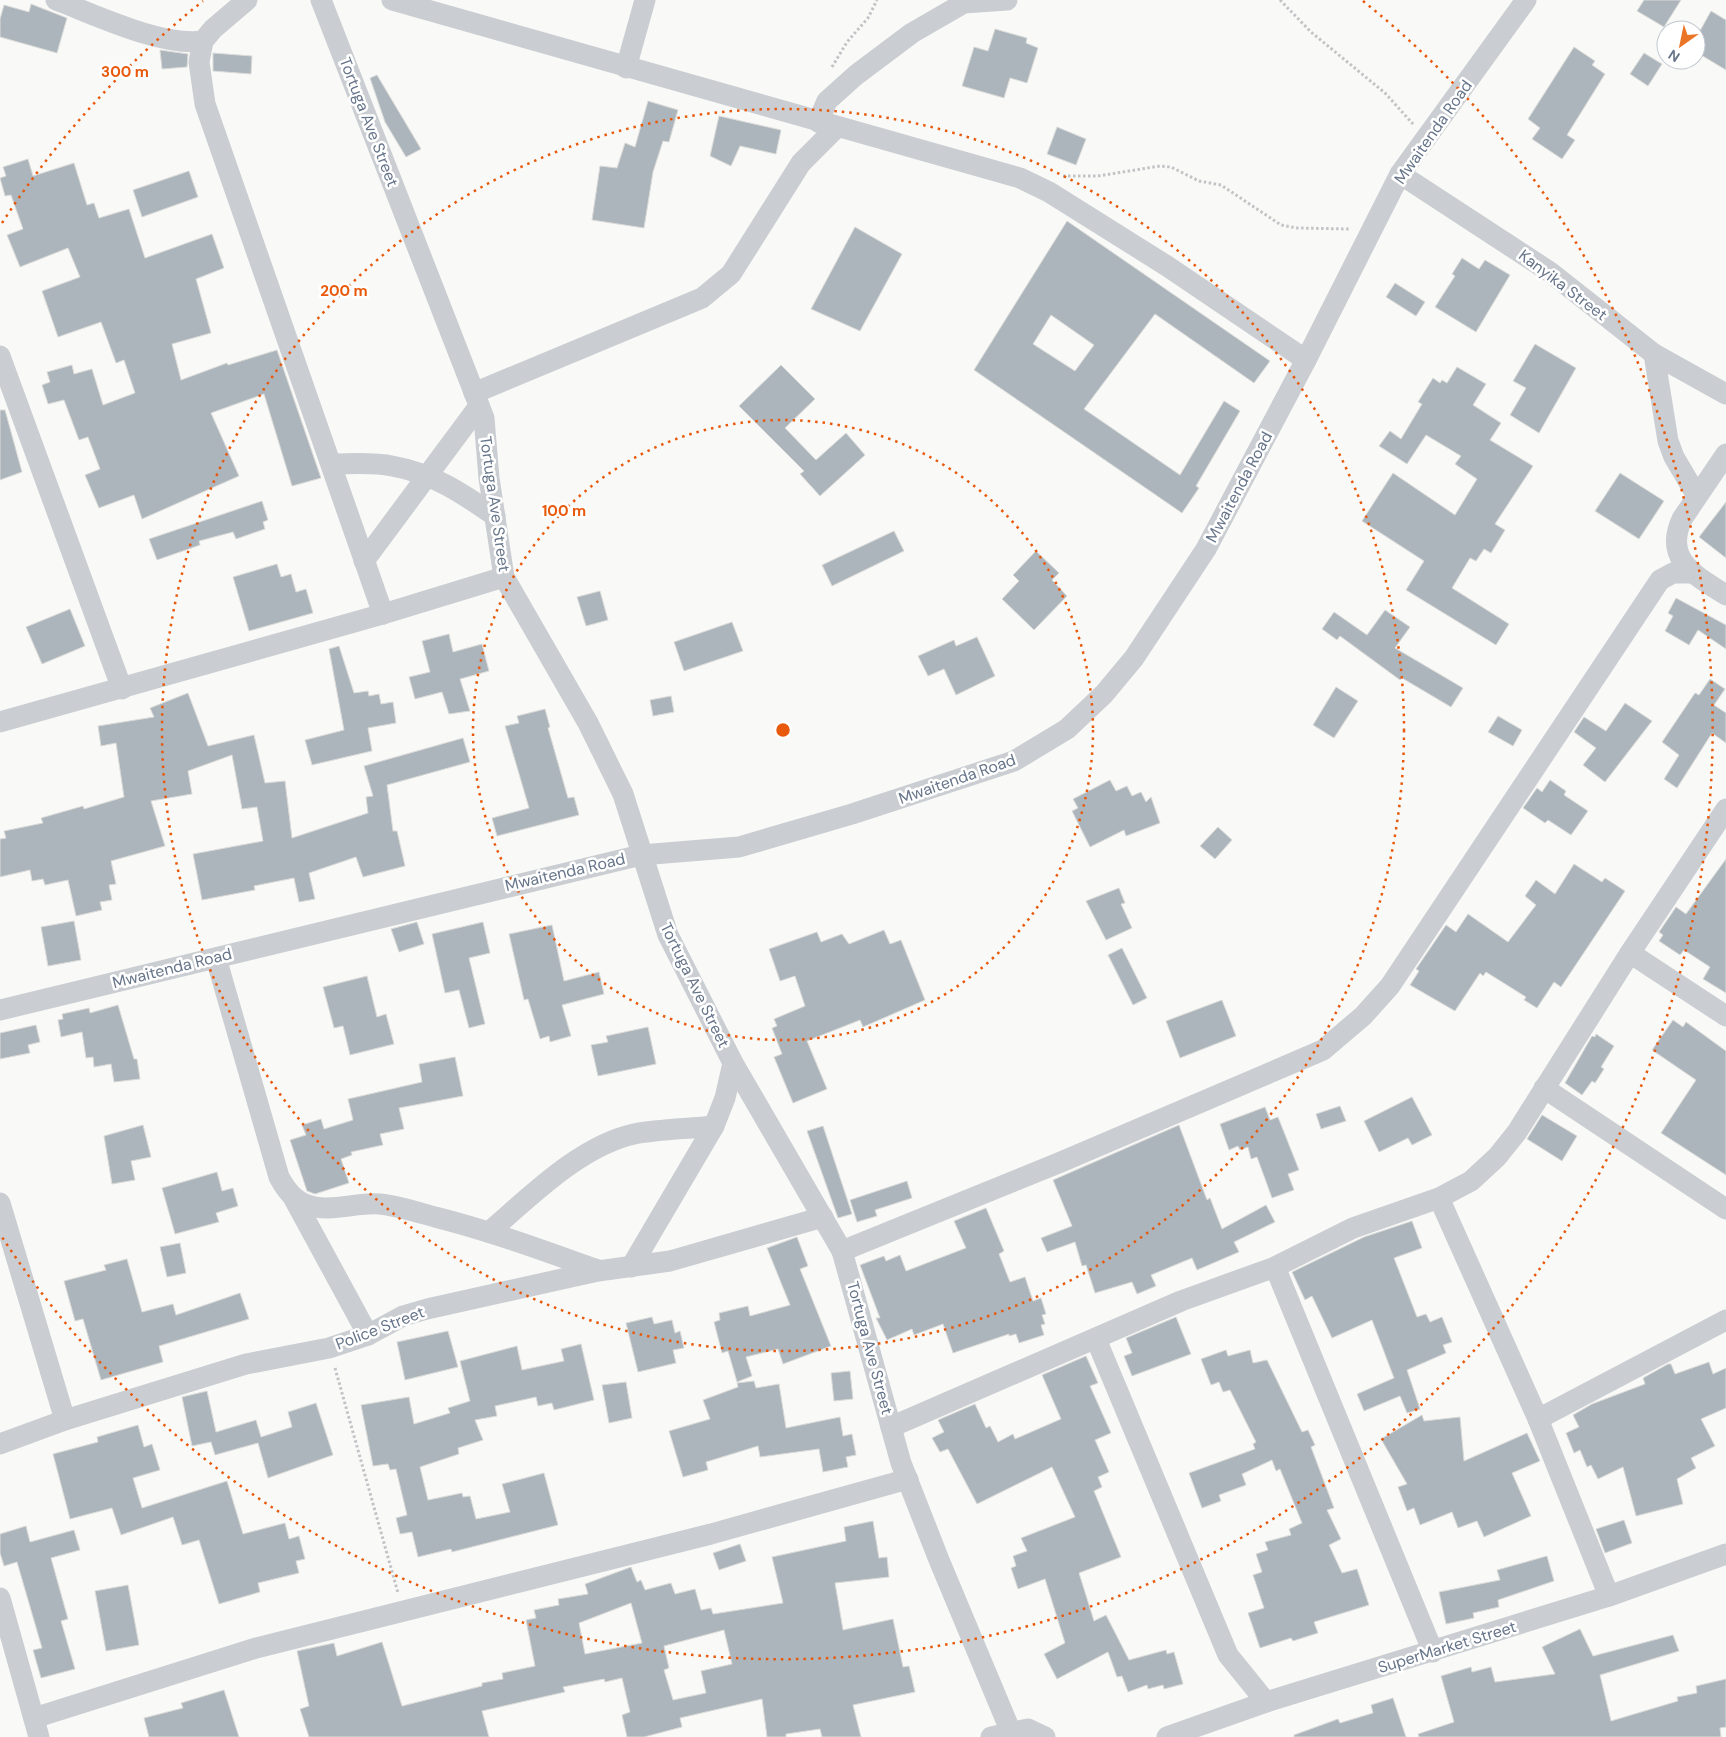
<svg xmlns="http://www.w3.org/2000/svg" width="1726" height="1737" font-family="'DM Sans',sans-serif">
	<rect width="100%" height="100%" fill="#f9faf7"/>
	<g fill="#adb5bc" stroke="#dbdcd9" fill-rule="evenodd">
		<path d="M1644,0H1681L1664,27L1637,11Z"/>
		<path d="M31,4L67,18L57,53L0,37V19L4,5L29,12Z"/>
		<path d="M1711,11L1726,20V70L1696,52V38Z"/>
		<path d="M995,29L1027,38L1026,43L1038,48L1027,83L1010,78L1004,98L962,86L974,47L988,51Z"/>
		<path d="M1574,47L1595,61L1592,65L1605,74L1567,135L1575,140L1562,159L1532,139L1540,128L1528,119Z"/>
		<path d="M160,50L188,54L187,67L162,69Z"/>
		<path d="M213,53L252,56L251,74L213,71Z"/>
		<path d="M1644,53L1662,64L1648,86L1630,74Z"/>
		<path d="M377,75L421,149L406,157L385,122L370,78Z"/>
		<path d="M648,101L678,110L669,142L663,141L653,172L644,228L592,220L600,166L617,168L625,143L635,147Z"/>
		<path d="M719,116L781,130L776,154L740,146L731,166L710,156Z"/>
		<path d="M1057,127L1086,139L1076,165L1047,154Z"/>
		<path d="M28,159L33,176L74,163L87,205L94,203L99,218L129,209L145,258L212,234L224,268L196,279L211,333L172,344L181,380L227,363L228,365L277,350L321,478L292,486L264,394L211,413L239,476L142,519L134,495L99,508L85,475L100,469L88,437L79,440L64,400L48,404L42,385L50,382L47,372L72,365L74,374L92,369L103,405L135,393L124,360L116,363L101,322L58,337L42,291L80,277L68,248L20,267L7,235L23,229L11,195L5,196L0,178L6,176L3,167Z"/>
		<path d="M189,171L198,197L142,217L133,190Z"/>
		<path d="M1067,221L1270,361L1254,383L1155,314L1084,409L1180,475L1224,401L1240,411L1196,486L1199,488L1182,513L974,370ZM1051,315L1094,345L1075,371L1033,344Z"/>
		<path d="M855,227L902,254L860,331L811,309Z"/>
		<path d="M1462,258L1479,269L1485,260L1510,275L1476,332L1435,307L1455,276L1452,274Z"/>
		<path d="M1395,283L1425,302L1416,316L1386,297Z"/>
		<path d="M1535,344L1576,368L1539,433L1510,415L1526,388L1513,381Z"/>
		<path d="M781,365L815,399L785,428L816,460L846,433L865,455L820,496L800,474L804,471L739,406Z"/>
		<path d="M1457,367L1486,384L1473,405L1501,423L1490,440L1533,466L1495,524L1505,530L1491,553L1484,549L1476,561L1470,558L1452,588L1509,624L1496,645L1406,590L1424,561L1362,521L1393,473L1455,515L1477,479L1455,464L1461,456L1426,435L1407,464L1379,446L1390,431L1401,439L1422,404L1418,402L1433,378L1440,383L1442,380L1447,383Z"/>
		<path d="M0,410H5L22,472L0,480Z"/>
		<path d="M1620,473L1664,501L1639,539L1595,511Z"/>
		<path d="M262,501L268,520L263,522L265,529L236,539L233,532L199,541L200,545L157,560L149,539Z"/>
		<path d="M1726,502V558L1699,537Z"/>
		<path d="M894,531L904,551L832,586L822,565Z"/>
		<path d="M1036,551L1059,573L1052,580L1067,596L1034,630L1002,599L1019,581L1013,575Z"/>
		<path d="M277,564L281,577L291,574L296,592L306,589L313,613L249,631L233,577Z"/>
		<path d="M600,591L608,620L586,626L577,597Z"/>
		<path d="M1676,598L1726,625V649L1698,630L1689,645L1665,631L1673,616L1668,613Z"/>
		<path d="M70,609L85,646L42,664L26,627Z"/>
		<path d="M1385,610L1410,627L1395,648L1463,688L1451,707L1402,678L1400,680L1340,636L1337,640L1322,629L1334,612L1367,635Z"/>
		<path d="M732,622L743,651L684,671L674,642Z"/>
		<path d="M449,634L453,652L482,644L489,671L460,679L470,711L449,714L442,692L415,699L409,677L430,672L422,641Z"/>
		<path d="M977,637L995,676L956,695L944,669L928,676L918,656L954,640L956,646Z"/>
		<path d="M339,646L354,693L368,691L369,696L379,694L381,704L393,702L396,723L368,728L372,751L312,765L305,740L344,730L329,649Z"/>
		<path d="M1710,679L1725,689L1714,705L1726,713V743L1712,733L1677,788L1664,779L1679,755L1662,742L1695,693L1699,695Z"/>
		<path d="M1336,687L1358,701L1334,738L1313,725Z"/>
		<path d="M188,693L208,746L254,735L265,783L285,781L292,838L368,813L366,797L373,796L364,766L463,738L470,762L387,785L393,831H397L405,866L363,877L356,857L309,873L315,899L299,902L294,878L254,886L255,890L202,900L193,854L263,841L257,807L242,809L232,755L188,771L192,794L151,801L165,846L111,861L116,884L109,885L112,900L100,902L102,910L76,916L68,880L45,885L43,879L32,881L30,870L0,877V839L6,838L4,831L43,823L41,818L83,806L84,809L124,797L116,743L101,746L98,726L154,717L150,708Z"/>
		<path d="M671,696L674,712L653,716L650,700Z"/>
		<path d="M1625,703L1652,721L1605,782L1583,765L1596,748L1574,732L1584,717L1606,731Z"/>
		<path d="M545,709L550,727L548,728L568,798L574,797L579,815L497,836L492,818L529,808L505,726L519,723L517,716Z"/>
		<path d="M1498,716L1522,730L1513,746L1488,732Z"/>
		<path d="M1110,780L1116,791L1127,786L1132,796L1141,792L1146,802L1151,797L1160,823L1126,836L1124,830L1090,847L1072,811L1078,808L1073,799Z"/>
		<path d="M1550,780L1566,791L1564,795L1588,811L1571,835L1548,820L1545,823L1523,808L1537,788L1542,792Z"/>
		<path d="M1218,827L1232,840L1215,859L1200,846Z"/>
		<path d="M1726,859V993L1703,979L1710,967L1684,950L1680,955L1659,941L1663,935L1659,932L1676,907L1686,914Z"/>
		<path d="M1574,864L1602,882L1605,878L1625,891L1561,987L1554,982L1537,1008L1524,1000L1526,997L1486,972L1483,976L1480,973L1455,1011L1410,985L1419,971L1416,969L1446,925L1456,932L1468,914L1508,942L1536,905L1525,896L1536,880L1555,894Z"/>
		<path d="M1119,888L1125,903L1121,904L1132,928L1106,940L1086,901Z"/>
		<path d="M74,921L81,960L48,966L41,927Z"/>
		<path d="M417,922L424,944L399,952L391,929Z"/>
		<path d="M483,922L490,953L469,958L485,1024L469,1028L459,990L445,993L432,934Z"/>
		<path d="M552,925L564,981L599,972L604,994L562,1005L571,1036L550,1042L549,1036L540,1039L528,999L524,1000L509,934Z"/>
		<path d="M884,930L890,944L901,940L925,1000L863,1027L860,1020L807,1041L827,1089L793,1103L774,1057L782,1054L772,1028L777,1026L774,1019L805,1006L795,976L780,981L769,949L817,932L821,942L842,934L849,944Z"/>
		<path d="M1122,948L1147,998L1133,1005L1108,955Z"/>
		<path d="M367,976L377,1017L386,1014L394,1044L350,1055L343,1026L334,1028L323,987Z"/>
		<path d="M1222,1000L1236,1036L1180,1058L1166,1021Z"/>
		<path d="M118,1005L134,1059H137L140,1079L114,1082L111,1064L94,1067L93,1057L86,1058L82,1032L61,1037L58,1020L63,1019L62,1014L89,1008L90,1013Z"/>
		<path d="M1673,1020L1683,1027L1686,1022L1726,1051V1175L1661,1133L1696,1080L1652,1050Z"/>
		<path d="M36,1025L40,1042L28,1045L30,1053L0,1059V1033Z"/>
		<path d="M648,1027L656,1064L598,1076L591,1045L608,1042L606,1036Z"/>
		<path d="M1596,1034L1614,1046L1601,1067L1604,1069L1595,1083L1592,1081L1582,1095L1565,1083L1592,1036L1595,1037Z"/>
		<path d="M455,1057L463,1096L399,1108L404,1129L380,1134L383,1145L351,1152L352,1155L341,1159L349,1183L315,1194L307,1191L290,1140L306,1135L302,1125L321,1119L324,1129L353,1120L348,1099L422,1082L419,1064Z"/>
		<path d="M1412,1097L1432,1135L1412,1145L1408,1138L1379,1152L1364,1121Z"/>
		<path d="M1340,1106L1346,1121L1321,1129L1316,1114Z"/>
		<path d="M1265,1107L1270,1120L1278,1117L1299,1170L1288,1174L1294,1190L1272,1198L1257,1157L1251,1159L1248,1147L1240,1150L1238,1146L1229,1150L1220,1124Z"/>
		<path d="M1542,1115L1577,1136L1562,1161L1527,1139Z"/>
		<path d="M143,1125L151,1157L131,1161L135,1180L112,1184L104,1136Z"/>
		<path d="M1179,1125L1207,1200L1210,1198L1222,1229L1266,1205L1275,1222L1234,1242L1239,1252L1197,1270L1192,1258L1151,1275L1156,1286L1137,1294L1132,1282L1095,1293L1086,1265L1082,1266L1075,1242L1047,1252L1041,1238L1072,1226L1053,1180Z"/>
		<path d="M823,1126L852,1214L838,1218L807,1131Z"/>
		<path d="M217,1172L222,1191L233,1188L238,1206L216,1213L219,1222L175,1234L162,1188Z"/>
		<path d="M907,1181L912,1198L875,1210L877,1216L857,1222L850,1200Z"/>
		<path d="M986,1208L1004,1251L999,1254L1010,1282L1025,1277L1033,1301L1041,1298L1046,1314L1042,1315L1045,1324L1041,1325L1044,1335L1019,1343L1016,1334L1009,1336V1334L953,1353L943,1324L914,1335L912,1329L887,1340L876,1318H880L860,1265L884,1256L886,1261L900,1255L906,1271L966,1248L954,1221Z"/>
		<path d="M1412,1221L1422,1248L1394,1258L1417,1317L1426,1314L1430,1322L1442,1317L1452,1342L1443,1345L1446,1353L1407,1370L1420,1409L1407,1413L1400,1396L1364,1411L1357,1394L1394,1378L1372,1320L1332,1338L1312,1296L1305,1300L1292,1272L1364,1237Z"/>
		<path d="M797,1237L808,1266L800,1269L831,1346L783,1364L778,1349L746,1357L752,1376L737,1382L728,1351L722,1353L714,1322L720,1320L719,1313L748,1306L750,1316L790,1305L767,1248Z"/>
		<path d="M180,1243L186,1273L167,1277L160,1247Z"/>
		<path d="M127,1259L142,1312L173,1304L176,1315L240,1293L249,1319L159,1346L163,1362L101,1380L83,1319L75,1321L64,1281L106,1270L104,1265Z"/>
		<path d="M652,1317L654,1324L672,1320L675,1333L680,1331L684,1348L673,1350L676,1363L638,1372L626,1323Z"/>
		<path d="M1176,1317L1191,1354L1132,1376L1124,1356L1132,1353L1126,1338Z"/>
		<path d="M448,1331L458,1367L405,1380L397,1342Z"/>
		<path d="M581,1344L594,1400L554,1410L552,1403L538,1406L536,1397L495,1406L497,1416L475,1420L483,1440L458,1448L459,1454L420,1467L428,1500L462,1493L463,1497L470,1496L476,1519L510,1512L502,1484L544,1473L558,1525L452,1552L451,1549L418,1557L412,1532L400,1534L396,1518L407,1515L396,1469L390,1470L388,1464L373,1466L361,1405L409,1397L414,1424L450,1413L448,1408L470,1401L460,1361L517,1346L522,1370L564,1361L561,1349Z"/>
		<path d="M1226,1350L1228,1356L1250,1350L1253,1363L1267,1360L1302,1432L1308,1430L1315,1445L1311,1447L1334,1508L1327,1510L1341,1539L1329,1545L1342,1573L1357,1569L1369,1605L1314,1622L1318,1633L1293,1641L1291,1638L1260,1648L1248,1613L1264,1608L1253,1575L1262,1572L1256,1554L1268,1550L1265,1542L1291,1535L1289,1529L1302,1523L1280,1469L1276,1471L1272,1460L1242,1474L1246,1485L1219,1495L1221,1501L1202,1508L1189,1473L1255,1449L1253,1444L1256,1442L1230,1390L1223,1392L1219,1382L1211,1385L1201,1359Z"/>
		<path d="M1086,1356L1098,1383L1090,1386L1111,1433L1095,1440L1109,1472L1098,1477L1102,1487L1094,1491L1121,1557L1079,1573L1094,1621L1106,1615L1129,1660L1166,1650L1167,1654L1174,1652L1183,1684L1164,1689L1163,1685L1148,1689L1147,1685L1128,1692L1122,1676L1117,1677L1108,1652L1057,1679L1044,1654L1065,1643L1045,1579L1018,1589L1011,1568L1016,1566L1013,1556L1027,1551L1021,1538L1075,1517L1052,1467L977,1504L948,1449L940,1452L932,1438L944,1432L938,1420L975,1404L986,1428L990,1426L998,1442L1013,1434L1015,1439L1061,1419L1042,1375Z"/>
		<path d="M1709,1362L1713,1374L1726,1368V1408L1701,1419L1715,1446L1691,1458L1696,1468L1677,1479L1683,1504L1636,1516L1623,1467L1598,1479L1591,1465L1587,1467L1580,1450L1574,1453L1566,1433L1579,1427L1573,1415L1592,1404L1645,1384L1643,1378L1668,1364H1671L1675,1374Z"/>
		<path d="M850,1371L853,1399L834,1401L831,1373Z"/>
		<path d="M754,1381L756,1388L779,1384L786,1428L840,1417L843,1436L852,1434L856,1455L846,1457L848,1467L823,1472L819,1449L760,1457L758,1446L706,1462L708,1470L683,1477L669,1431L710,1419L703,1400L738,1387L737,1383Z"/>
		<path d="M626,1382L632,1418L609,1423L602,1385Z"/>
		<path d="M207,1391L216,1432L256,1420L261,1437L292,1427L288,1412L316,1403L333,1455L268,1478L258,1443L215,1455L211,1442L192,1446L182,1397Z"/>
		<path d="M1422,1415L1424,1421L1460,1417L1464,1461L1527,1433L1540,1461L1512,1473L1531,1516L1484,1537L1477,1521L1458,1528L1452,1512L1420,1525L1414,1508L1407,1511L1398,1487L1407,1484L1381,1439Z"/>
		<path d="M138,1425L144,1447L152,1444L160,1470L133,1478L142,1508L227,1481L243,1534L285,1523L289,1539L299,1536L305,1559L296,1561L299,1573L258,1583L260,1592L219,1604L199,1540L182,1545L173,1517L121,1535L112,1508L70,1519L53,1454L98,1442L97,1437Z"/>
		<path d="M1624,1520L1632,1543L1605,1553L1596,1529Z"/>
		<path d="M873,1521L879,1558L887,1557L889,1577L835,1583L843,1630L893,1619L903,1667L909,1666L915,1692L853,1705L861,1737H822L820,1729L786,1734V1737H767L762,1699L680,1718L682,1727L644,1737H627L622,1715L630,1712L622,1678L605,1682L604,1679L563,1687L565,1692L482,1711L489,1737H309L300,1709L309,1706L297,1651L334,1643L337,1656L382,1642L402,1706L482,1686V1683L503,1679L502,1673L535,1666L526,1620L536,1618L534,1610L559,1605L558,1599L588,1594L585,1584L631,1567L637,1582L641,1580L645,1590L671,1583L675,1594L695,1589L701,1610L711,1608L713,1614L783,1603L772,1557L846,1541L844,1527ZM631,1603L642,1643L585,1654L579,1623ZM724,1630L732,1664L701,1671L706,1693L673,1700L664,1670L669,1668L664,1646Z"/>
		<path d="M26,1526L30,1542L74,1530L80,1550L51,1558L68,1619L61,1621L75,1669L41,1678L33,1650L42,1648L17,1562L4,1566L0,1553V1534Z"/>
		<path d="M740,1544L746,1561L719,1570L713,1553Z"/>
		<path d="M1547,1556L1554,1581L1498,1600L1499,1607L1473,1613L1474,1618L1446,1624L1439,1592L1500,1580L1497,1570Z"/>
		<path d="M128,1585L139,1645L106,1651L95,1591Z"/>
		<path d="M1580,1629L1593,1656L1673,1635L1679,1651L1600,1675L1611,1721L1678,1701L1677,1697L1697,1693L1696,1686L1726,1679V1727L1720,1728L1721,1737H1419L1418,1734L1454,1722L1441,1676L1471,1667L1472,1672L1491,1667L1495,1682L1555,1674L1542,1647Z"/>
		<path d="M224,1690L239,1737H149L144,1718L183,1708L181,1703Z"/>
		<path d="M1393,1698L1406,1737H1294V1735L1338,1719L1340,1723L1373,1713L1371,1705Z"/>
	</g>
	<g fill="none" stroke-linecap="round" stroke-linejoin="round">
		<g stroke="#c1c3c6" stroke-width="3" stroke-dasharray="2.5 2.5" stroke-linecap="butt">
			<path d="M1280,0L1311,32L1385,93L1413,124"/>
			<path d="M832,67L847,42L868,18L877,0"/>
			<path d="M1063,176H1098L1160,166L1171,167L1199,181L1221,185L1281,225L1297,228L1350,229"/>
			<path d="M335,1368L398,1593"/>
		</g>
		<g stroke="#cacdd1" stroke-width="21">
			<path d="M56,0C96,15 162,47 203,41L213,29L247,0"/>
			<path d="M321,0L484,418L489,478L504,577L588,723L623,794L668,935L733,1063L842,1251L901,1463L939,1560L1013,1737"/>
			<path d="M392,0L1020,178L1049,192L1167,266L1306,360"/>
			<path d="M203,41L199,62L205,104L383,614"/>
			<path d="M626,68L645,0"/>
			<path d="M818,122L827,101L856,75L912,33L964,3L1007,0"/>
			<path d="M1400,174L1550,272L1654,354L1726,394"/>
			<path d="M1654,354L1668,441L1674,457L1697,496"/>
			<path d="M0,356L122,689"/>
			<path d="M474,393L702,298L731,274L801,163L837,127"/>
			<path d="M1726,454L1682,519C1663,560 1696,576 1726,595"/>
			<path d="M331,464C351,464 373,462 392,466C432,473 462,493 495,516"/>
			<path d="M364,561L479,406"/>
			<path d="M0,722L383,614L504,577"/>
			<path d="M1630,953L1726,1016"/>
			<path d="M216,958L279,1177C287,1192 297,1204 315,1207C336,1211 359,1202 380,1204C398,1206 417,1212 435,1217C491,1231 544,1251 598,1270"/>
			<path d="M0,1010L641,855L739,847L852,814L1014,761L1067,729L1104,694L1134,658L1206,549L1306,360L1400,174L1526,0"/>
			<path d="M1544,1088L1726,1209"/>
			<path d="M293,1197L368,1335"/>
			<path d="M1439,1198L1538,1419L1609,1596"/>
			<path d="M0,1203L65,1420"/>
			<path d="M490,1231C531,1196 580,1146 634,1134C660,1129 688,1129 714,1126"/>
			<path d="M842,1251L1061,1162L1323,1050L1363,1016L1390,986L1660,580L1673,573H1692"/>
			<path d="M631,1267L714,1126L725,1098L733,1063"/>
			<path d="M1275,1267L1433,1652"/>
			<path d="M1096,1339L1228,1655L1266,1702"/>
			<path d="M1538,1419L1726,1320"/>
			<path d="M891,1427L1181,1301L1275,1267L1353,1228L1439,1198L1471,1181L1497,1157L1517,1132L1630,953L1726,809"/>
			<path d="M0,1444L65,1420L246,1364L329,1348L368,1335L403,1316L427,1309L598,1271L670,1261L823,1217"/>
			<path d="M0,1598L39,1737"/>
			<path d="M34,1718L256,1648L711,1534L908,1479"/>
			<path d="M991,1737L1028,1729L1045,1737"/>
			<path d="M1167,1737L1266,1702L1609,1596L1726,1554"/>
		</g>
	</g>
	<g fill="none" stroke="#e8590c" stroke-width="2.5" stroke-dasharray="2.5 5">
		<circle cx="783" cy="730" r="310"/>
		<circle cx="783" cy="730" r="621"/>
		<path d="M2 223A931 931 0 0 1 203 1M1363 1A931 931 0 1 1 2 1237"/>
	</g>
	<g text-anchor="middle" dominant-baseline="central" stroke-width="5" stroke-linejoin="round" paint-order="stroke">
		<g font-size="16" fill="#67758a" stroke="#fff">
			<text transform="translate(369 122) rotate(69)">Tortuga Ave Street</text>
			<text transform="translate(1433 132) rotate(-55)">Mwaitenda Road</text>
			<text transform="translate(1563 285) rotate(37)">Kanyika Street</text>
			<text transform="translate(1239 487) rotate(-62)">Mwaitenda Road</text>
			<text transform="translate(495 504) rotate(82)">Tortuga Ave Street</text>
			<text transform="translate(957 779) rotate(-19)">Mwaitenda Road</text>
			<text transform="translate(565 872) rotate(-13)">Mwaitenda Road</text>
			<text transform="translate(172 968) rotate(-14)">Mwaitenda Road</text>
			<text transform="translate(695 985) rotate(64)">Tortuga Ave Street</text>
			<text transform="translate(380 1328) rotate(-21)">Police Street</text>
			<text transform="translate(870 1348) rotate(75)">Tortuga Ave Street</text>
			<text transform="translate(1447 1647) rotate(-17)">SuperMarket Street</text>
		</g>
	</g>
	<circle cx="783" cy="730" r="8" fill="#e8590c" stroke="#fff" stroke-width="2.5"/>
	<g font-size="15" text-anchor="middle" font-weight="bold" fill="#e8590c" stroke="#fff" stroke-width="5" stroke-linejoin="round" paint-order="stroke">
		<text x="125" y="77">300 m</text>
		<text x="344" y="296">200 m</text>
		<text x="564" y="516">100 m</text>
	</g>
	<g transform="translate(1681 45) rotate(213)"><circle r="24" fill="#ffffff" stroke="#c2c8d0"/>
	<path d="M0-4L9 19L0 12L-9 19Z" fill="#eb7526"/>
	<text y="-8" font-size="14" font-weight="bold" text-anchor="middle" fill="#67758a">N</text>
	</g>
</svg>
